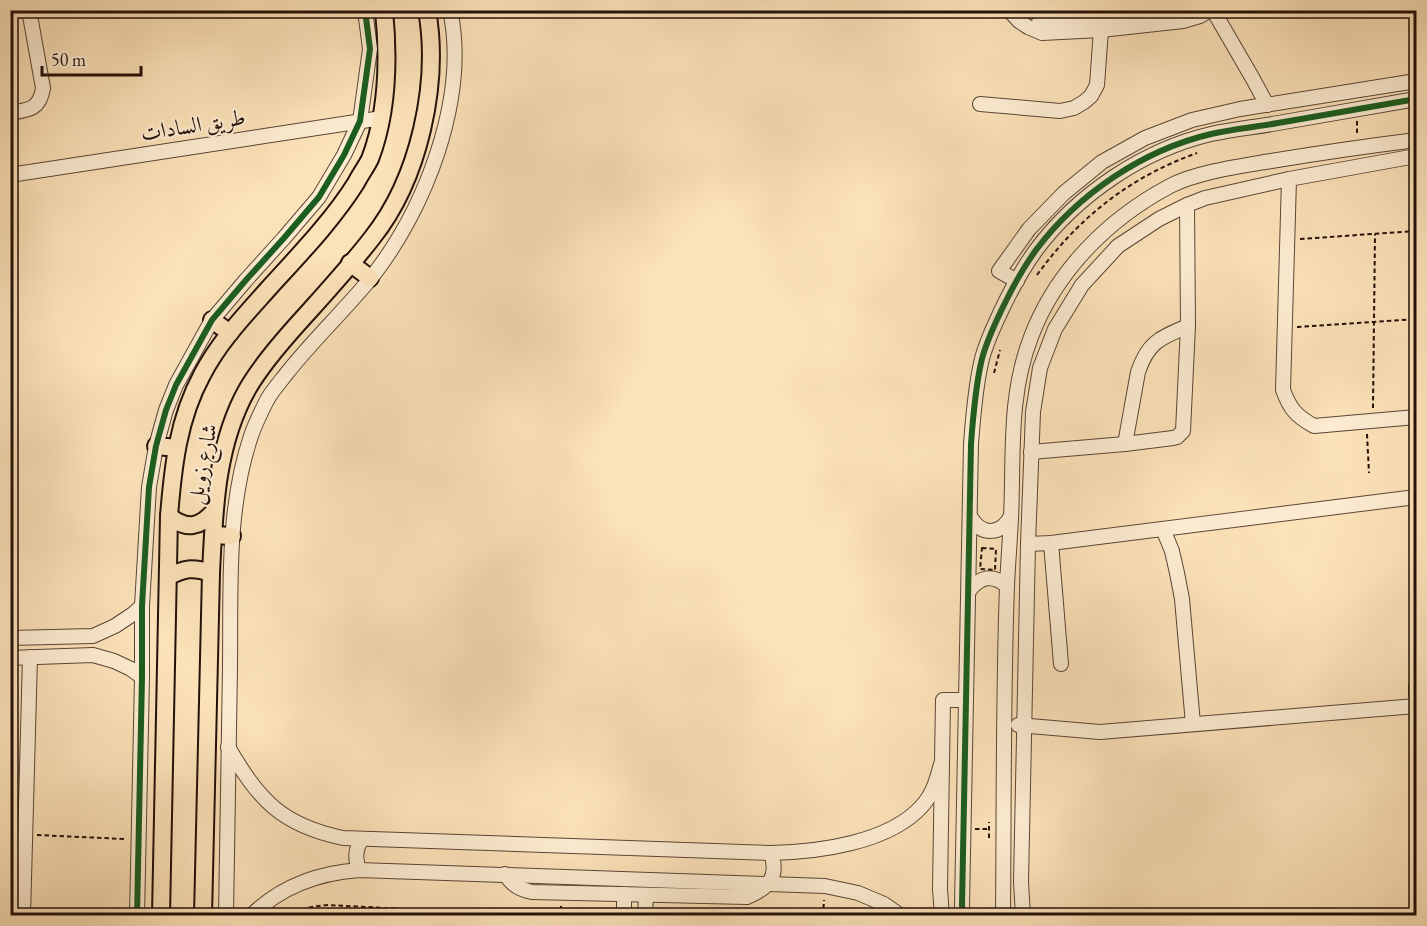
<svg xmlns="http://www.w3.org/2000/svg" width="1427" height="926" font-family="'EB Garamond',Amiri,serif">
	<rect width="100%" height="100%" fill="#fce2b9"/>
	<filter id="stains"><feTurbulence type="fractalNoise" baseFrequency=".00333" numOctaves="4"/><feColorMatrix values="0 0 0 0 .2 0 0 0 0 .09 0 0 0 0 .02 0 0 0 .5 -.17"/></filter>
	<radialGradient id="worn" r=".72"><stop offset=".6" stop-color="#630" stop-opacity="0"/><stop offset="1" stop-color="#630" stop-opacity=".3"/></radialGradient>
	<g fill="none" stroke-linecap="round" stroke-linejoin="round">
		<g stroke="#5a4535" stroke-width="16">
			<g id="minor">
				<path d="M1009,10L1019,21L1028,27L1042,33L1101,30L1183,21L1200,16L1210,10"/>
				<path d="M1213,10L1253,79L1267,105"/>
				<path d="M1039,22L1043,23L1169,10"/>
				<path d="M980,104L1060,111L1074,108L1084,102L1091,96L1097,85L1101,30"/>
				<path d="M10,113C29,110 40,109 43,88L29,10"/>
				<path d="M10,175L382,118"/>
				<path d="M1289,179L1283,390C1290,409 1296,416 1314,426L1416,417"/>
				<path d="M1017,281L999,271L1029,229L1064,193L1102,162L1145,138L1192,120L1240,109L1416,81"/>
				<path d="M1125,444L1138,372C1148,342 1160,338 1188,326"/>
				<path d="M1031,452L1125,444L1173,438L1177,437L1183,431L1188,326L1187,205"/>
				<path d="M971,518C982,536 1001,535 1011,516"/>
				<path d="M1163,529L1172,551L1177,573L1182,599L1193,724"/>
				<path d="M1051,543L1061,664"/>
				<path d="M1028,544L1051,543L1416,497"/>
				<path d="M969,591C980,576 993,574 1007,586"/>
				<path d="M10,638L93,636L115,626L133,614L142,606"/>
				<path d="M10,658L93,655L114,661L131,669L142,677"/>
				<path d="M1416,687V694"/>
				<path d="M1018,725L1100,732L1416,706"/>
				<path d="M228,747C259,800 281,825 343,838L771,853C818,852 889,843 922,806C933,794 937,779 941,764"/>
				<path d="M359,870C355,858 355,849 362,839"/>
				<path d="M505,874C512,885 519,889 532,892L747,897C769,888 779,877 771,853"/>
				<path d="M23,916L30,657"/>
				<path d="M137,916L142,677V606L149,487L156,446L166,410L176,385L212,320L246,280L284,238L319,197L344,155L360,121L370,49L365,10"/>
				<path d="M226,916C227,833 228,750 230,667C231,591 226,510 251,436C255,424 261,412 267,400C272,391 280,382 287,373C313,340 344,311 371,278C425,210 469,98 450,10"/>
				<path d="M251,916C281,886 318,873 359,870L825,886L858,893L884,904L901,916"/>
				<path d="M624,916V894"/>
				<path d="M645,916L646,895"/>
				<path d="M942,916L940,889L943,700H966"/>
				<path d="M963,916L962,905L971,444C973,417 975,390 981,363C985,344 994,326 1002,309C1012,288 1023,268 1036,250C1078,194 1143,150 1211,134C1233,129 1256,127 1278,123C1324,115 1370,107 1416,99"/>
				<path d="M1003,916C1004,806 1003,696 1007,586C1008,563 1010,540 1011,518C1014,455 1008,397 1031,337C1056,271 1108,219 1170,186C1197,172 1241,166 1271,161C1320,153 1368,146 1416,140"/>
				<path d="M1023,916L1021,882L1028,544L1033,412L1040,368L1055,329L1082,285L1118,246L1159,219L1187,205L1205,198L1289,179L1416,156"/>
			</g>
		</g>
		<g stroke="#241109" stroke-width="20">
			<g id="major">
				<path d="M350,263L370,278"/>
				<path d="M212,320L230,333"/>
				<path d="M156,446L177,448"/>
				<path d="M169,516C186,530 200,528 214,511"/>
				<path d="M213,535L232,536"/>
				<path d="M168,577C184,568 193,567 211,573"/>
				<path d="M161,916L169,516C173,467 178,419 202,375C219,342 244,316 269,288C299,255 332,221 356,183C360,175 366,167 370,159C388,112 389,60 384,10"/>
				<path d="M203,916L211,573C214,510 216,444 248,388C261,366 278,346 295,327C321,298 348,269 372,238C419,179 440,84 427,10"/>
			</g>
		</g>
		<g stroke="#241109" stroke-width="2" stroke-dasharray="4.5 3" stroke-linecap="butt">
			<path d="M1357,133V121"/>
			<path d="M1300,239L1416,231"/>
			<path d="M1037,275C1079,217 1130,177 1197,153"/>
			<path d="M1297,327L1416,319"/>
			<path d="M994,373L1000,350"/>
			<path d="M1373,408L1375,234"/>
			<path d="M1367,434L1369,473"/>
			<path d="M982,548L996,549L995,570L980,569Z"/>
			<path d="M975,829H987"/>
			<path d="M37,835L124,839"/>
			<path d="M989,838V822"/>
			<path d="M561,906V916"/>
			<path d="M288,916C300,908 314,906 328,905L538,916"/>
			<path d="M717,916V909"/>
			<path d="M823,916L824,900"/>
		</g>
		<use href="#minor" stroke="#fdecd2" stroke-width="14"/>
		<use href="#major" stroke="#fce2b9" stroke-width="16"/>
		<g stroke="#fdecd2" stroke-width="10">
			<g id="cycleway">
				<path d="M137,916L142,677V606L149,487L156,446L166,410L176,385L212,320L246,280L284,238L319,197L344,155L360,121L370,49L365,10"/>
				<path d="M963,916L962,905L971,444C973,417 975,390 981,363C985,344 994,326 1002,309C1012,288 1023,268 1036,250C1078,194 1143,150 1211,134C1233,129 1256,127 1278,123C1324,115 1370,107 1416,99"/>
			</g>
		</g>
		<use href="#cycleway" stroke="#1b5e20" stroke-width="6"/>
	</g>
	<g text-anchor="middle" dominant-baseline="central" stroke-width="4.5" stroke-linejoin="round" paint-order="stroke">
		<g font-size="22" fill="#241109" stroke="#fdecd2">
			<text transform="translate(193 125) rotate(-9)">طريق السادات</text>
			<text transform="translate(202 464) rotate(-79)">شارع زويل</text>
		</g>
	</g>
	<rect width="1427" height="926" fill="none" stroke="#fce2b9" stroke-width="36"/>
	<rect x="12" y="12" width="1403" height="902" fill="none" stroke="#241109" stroke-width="3"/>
	<rect x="18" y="18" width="1391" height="890" fill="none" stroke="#241109" stroke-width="1.5"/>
	<path d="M42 66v9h99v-9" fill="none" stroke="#241109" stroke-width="3"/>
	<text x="51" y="66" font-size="18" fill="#241109" stroke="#fdecd2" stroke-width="4.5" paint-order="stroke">50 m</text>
	<rect width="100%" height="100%" filter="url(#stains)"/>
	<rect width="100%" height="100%" fill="url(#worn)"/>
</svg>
